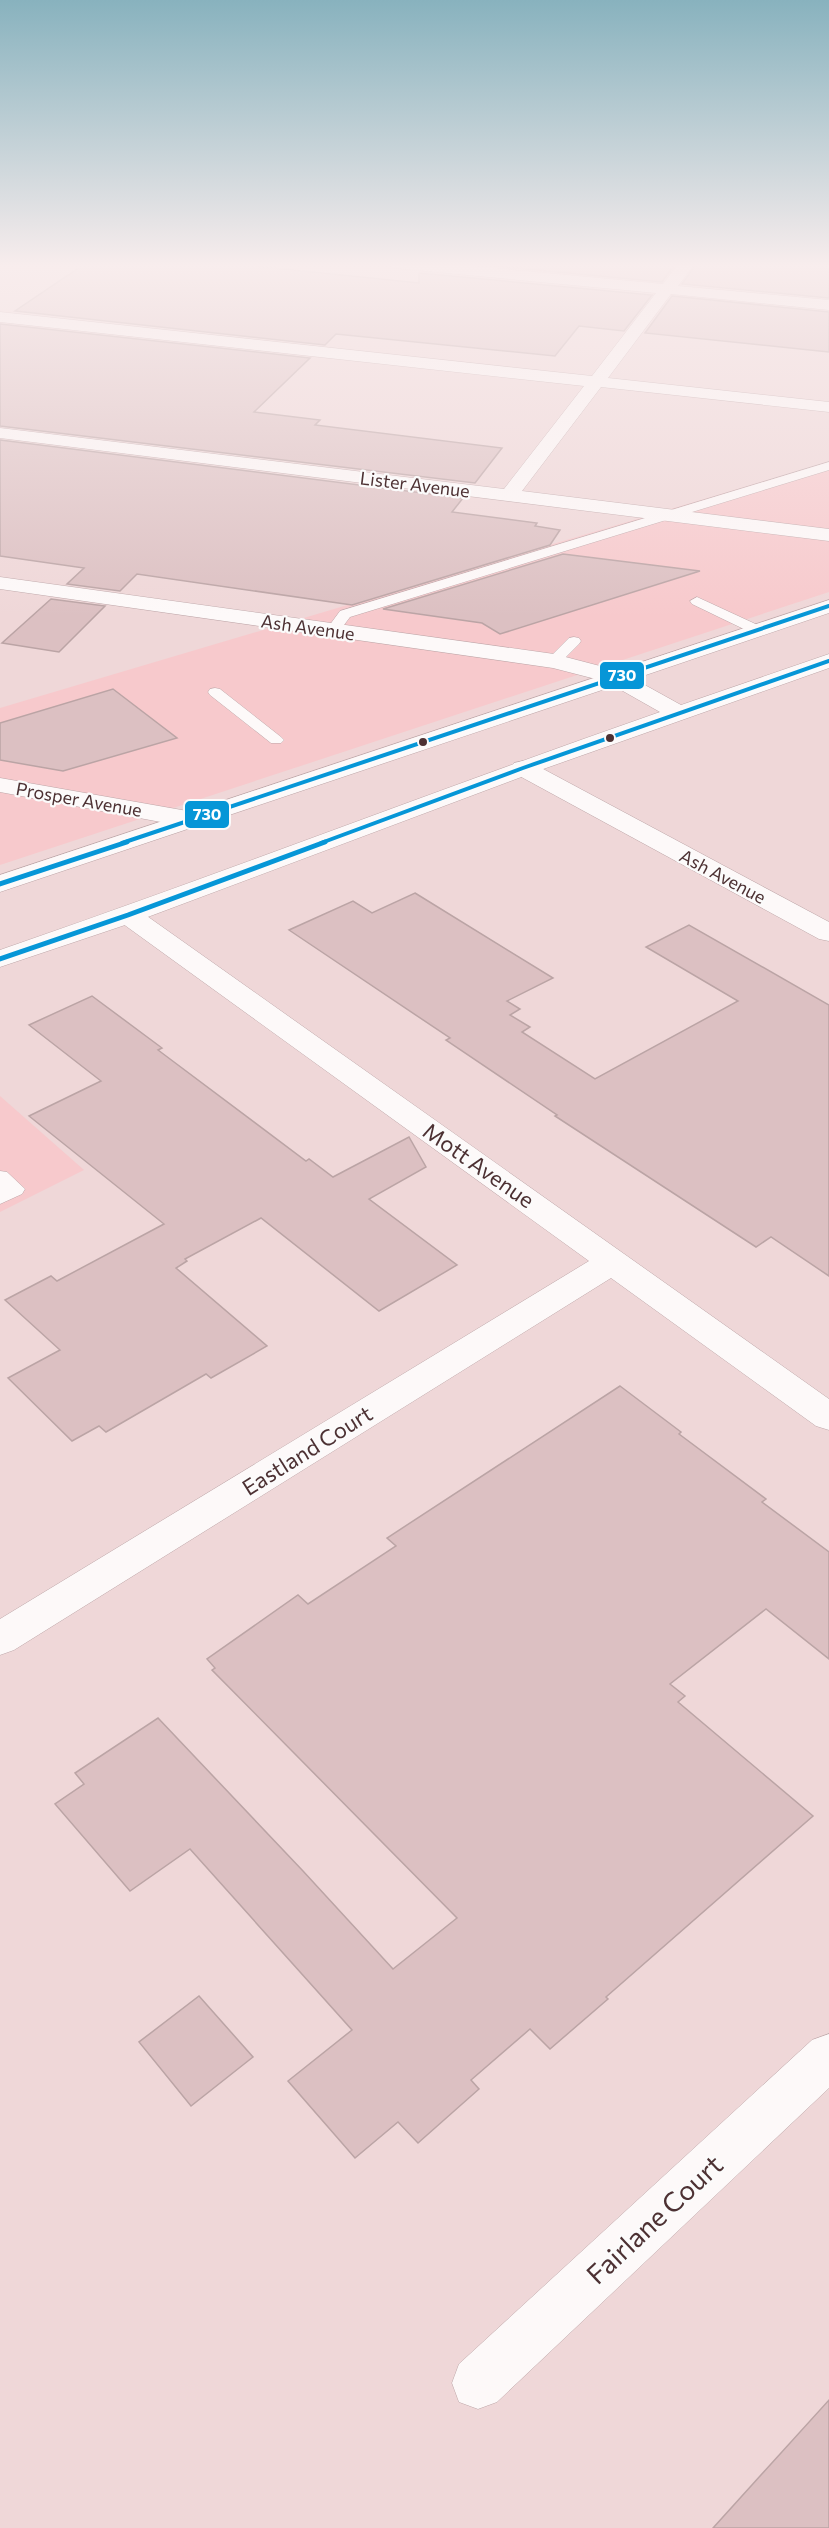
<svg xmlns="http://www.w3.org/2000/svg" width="829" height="2528" font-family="Commissioner,sans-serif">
	<rect width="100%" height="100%" fill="#efd7d8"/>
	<g fill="#f7c9cc">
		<path d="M829,462V592L0,865V708Z"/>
		<path d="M0,1096L84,1170L0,1212Z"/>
	</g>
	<g fill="#dcc0c2" stroke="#bba4a5" stroke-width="1.5">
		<path d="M86,263H226L419,283V273L652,295L624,331L579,326L555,356L336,334L325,345L15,311Z"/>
		<path d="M463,263H676L662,282Z"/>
		<path d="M697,263H829V298L682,284Z"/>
		<path d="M672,296L829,312V352L645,333Z"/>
		<path d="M0,324L310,358L254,412L320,420L315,425L502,448L475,483L0,426Z"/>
		<path d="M0,440L463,498L452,512L537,523L535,526L560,530L550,545L352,605L137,574L120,591L67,584L84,568L0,556Z"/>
		<path d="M563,554L700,571L500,634L482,623L383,609Z"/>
		<path d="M51,599L105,606L59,652L2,643Z"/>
		<path d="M113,689L177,738L63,771L0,760V723Z"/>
		<path d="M415,893L553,978L507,1001L520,1009L510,1015L530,1027L522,1032L595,1079L738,1001L646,947L689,925L829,1005V1276L771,1237L756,1247L555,1116L557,1115L446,1040L450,1038L289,930L353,901L372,913Z"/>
		<path d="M92,996L162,1048L158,1050L306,1161L309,1159L333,1177L409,1137L426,1167L369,1199L457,1265L379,1311L261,1218L185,1259L187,1261L176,1268L267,1346L211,1378L206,1374L106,1432L99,1426L72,1441L8,1378L60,1350L5,1300L51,1276L57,1281L164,1224L29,1116L101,1081L29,1025Z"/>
		<path d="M620,1386L681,1432L679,1434L766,1499L762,1502L829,1552V1659L766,1609L670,1684L685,1696L678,1702L813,1816L606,1997L608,1999L550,2049L530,2029L471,2080L479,2089L418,2143L398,2122L355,2158L288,2081L352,2030L190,1849L130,1891L55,1804L84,1784L75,1773L158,1718L303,1871L393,1969L457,1918L212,1670L215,1668L207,1659L298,1595L308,1604L396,1546L387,1538Z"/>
		<path d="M199,1996L253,2057L191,2106L139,2042Z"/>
		<path d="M829,2400V2528H713Z"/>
	</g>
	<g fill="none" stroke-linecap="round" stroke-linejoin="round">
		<g stroke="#bda6a8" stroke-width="1">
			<g id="lane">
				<path d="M829,462V470L350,617L338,633L333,634L326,630L340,611Z"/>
				<path d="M697,597L762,627L764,630L757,634L752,633L692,604L690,601Z"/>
				<path d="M574,637L579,638L581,641L579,644L559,664H549L547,661L549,658L569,638Z"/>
				<path d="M215,688L220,689L281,737L284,740L281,743H271L210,695L208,692L210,689Z"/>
				<path d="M0,1171L7,1172L25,1189L22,1194L0,1204Z"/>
			</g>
		</g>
		<g stroke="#bda6a8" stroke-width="1">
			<g id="street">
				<path d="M386,263H440L663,284L679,263H695L678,286L829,300V310L671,294L608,378L829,402V412L601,387L522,491L829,529V541L0,438V428L504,489L584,386L0,322V312L592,376L656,293L394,268Z"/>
				<path d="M0,577L554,654L623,672L626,677L623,682L615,684L553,668L0,589Z"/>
				<path d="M523,761L532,763L829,922V941L819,939L514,773L511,768L514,763Z"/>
				<path d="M0,778L193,812L202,815L206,820L202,825L193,828L0,792Z"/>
				<path d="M128,907L137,909L829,1399V1430L816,1426L611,1278L14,1650L0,1655V1619L589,1261L119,921L115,915L119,909Z"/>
				<path d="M829,2034V2088L497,2402L478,2409L459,2402L452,2383L459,2364L812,2040Z"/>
			</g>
		</g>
		<g stroke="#bda6a8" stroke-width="1">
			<path id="secondary" d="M829,600V613L634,679L681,705L829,654V668L532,773L137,921L0,967V950C221,874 439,789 660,712L614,686L0,892V875Z"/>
		</g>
		<use href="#lane" fill="#fdf9f9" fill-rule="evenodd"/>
		<use href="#street" fill="#fdf9f9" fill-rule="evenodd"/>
		<use href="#secondary" fill="#fdf9f9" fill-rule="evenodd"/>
		<g stroke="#fbfbfb" stroke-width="7">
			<g id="bus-1-far1">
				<path d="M122,843L829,606"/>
				<path d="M321,843L523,768L829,661"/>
			</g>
		</g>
		<g stroke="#fbfbfb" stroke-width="9">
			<g id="bus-1">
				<path d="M0,884L127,842"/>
				<path d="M0,959L128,915L325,842"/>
			</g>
		</g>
		<use href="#bus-1-far1" stroke="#0696d7" stroke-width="4"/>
		<use href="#bus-1" stroke="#0696d7" stroke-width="5"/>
	</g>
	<linearGradient id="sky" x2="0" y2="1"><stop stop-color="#88b2be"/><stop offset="0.43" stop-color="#f8eded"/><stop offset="1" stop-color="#f8eded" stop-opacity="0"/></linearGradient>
	<rect width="829" height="617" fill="url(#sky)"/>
	<g fill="#4d3133" stroke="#fbfbfb" stroke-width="2">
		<circle cx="610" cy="738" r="5"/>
		<circle cx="423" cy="742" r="5"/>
	</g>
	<g text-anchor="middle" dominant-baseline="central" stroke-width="4.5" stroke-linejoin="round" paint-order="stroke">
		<g font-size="18" fill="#4d3133" stroke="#fbfbfb">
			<text transform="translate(415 484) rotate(7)">Lister Avenue</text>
			<text transform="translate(308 627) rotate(8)">Ash Avenue</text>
			<text transform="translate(79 799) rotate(10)">Prosper Avenue</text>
			<text transform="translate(723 876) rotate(28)">Ash Avenue</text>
		</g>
		<g font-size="22" fill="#4d3133" stroke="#fbfbfb">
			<text transform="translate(479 1165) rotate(35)">Mott Avenue</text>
			<text transform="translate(307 1450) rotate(-32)">Eastland Court</text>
		</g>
		<g font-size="27" fill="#4d3133" stroke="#fbfbfb">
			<text transform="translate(654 2219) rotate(-43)">Fairlane Court</text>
		</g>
	</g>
	<g stroke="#fbfbfb" stroke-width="2">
		<rect x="599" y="661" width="46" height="29" rx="6" fill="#0696d7"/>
		<rect x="184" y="800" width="46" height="29" rx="6" fill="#0696d7"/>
	</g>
	<g font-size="16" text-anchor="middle" font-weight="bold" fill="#fff">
		<text x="622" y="681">730</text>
		<text x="207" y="820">730</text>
	</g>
</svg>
